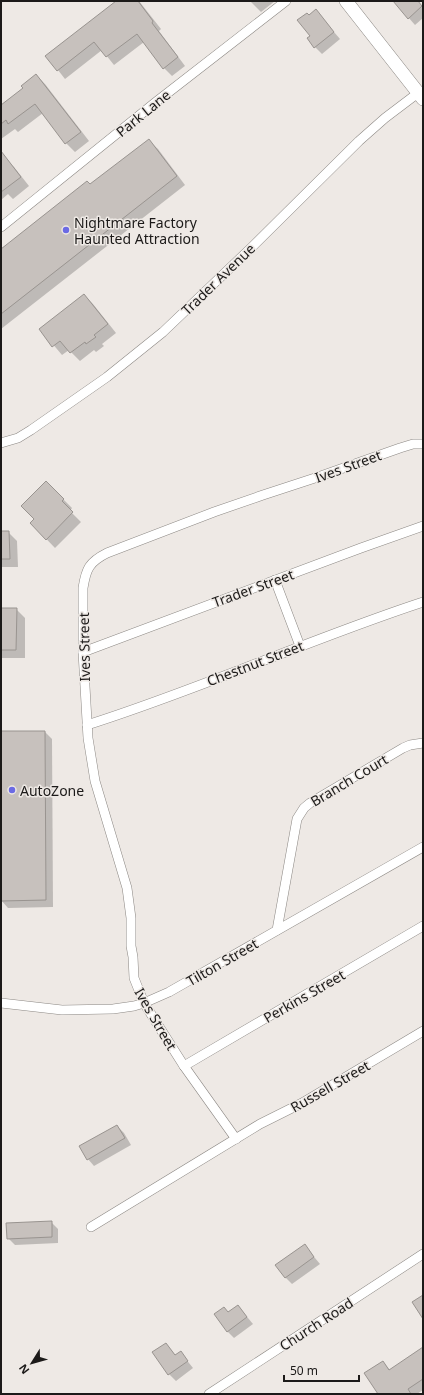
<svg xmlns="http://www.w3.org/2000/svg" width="424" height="1395" font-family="'Noto Sans',sans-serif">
	<rect width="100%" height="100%" fill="#eee9e5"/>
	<g fill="#0003">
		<path d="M118,1H139L161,29L159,31L185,66L172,76L164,68L144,42L114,65L102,50L65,79L47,56Z"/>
		<path d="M250,1H275L261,12Z"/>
		<path d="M394,1H417L423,8V18L415,25Z"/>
		<path d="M316,11L340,39L322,54L315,47L311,36L309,16Z"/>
		<path d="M36,75L45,84L89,141L75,152L66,143L43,113L18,132L15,129L1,139V106L24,89Z"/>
		<path d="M149,141L158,149L185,185L1,329V250L90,185Z"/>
		<path d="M1,156L14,167L29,186L13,199L8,194L1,200Z"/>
		<path d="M84,295L93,304L116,333L102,344L104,346L96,352L94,350L80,361L69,350L62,355L40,329Z"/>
		<path d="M46,482L72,508L70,511L81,522L55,548L31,523L35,519Z"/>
		<path d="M1,532H8L17,541L18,567H1Z"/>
		<path d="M1,609H16L25,618V658H1Z"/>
		<path d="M1,732H45L52,739L53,907L8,908L1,900Z"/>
		<path d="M117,1126L124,1133L131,1145L94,1166L88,1159Z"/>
		<path d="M51,1222L58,1229V1243L15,1245L8,1238Z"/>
		<path d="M304,1245L320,1264L292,1284L285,1277Z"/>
		<path d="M238,1306L253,1324L234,1338L227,1331L228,1313Z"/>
		<path d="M166,1344L176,1356L181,1353L193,1368L176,1381L169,1374Z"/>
		<path d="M423,1349V1390L417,1394H379L383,1362L390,1370Z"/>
	</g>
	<g fill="#c7c1bd" stroke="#999490">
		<path d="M116,1H138L153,21L152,23L178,57L163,69L137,34L106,57L94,42L57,71L45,56Z"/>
		<path d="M393,1H418L422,6L408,19Z"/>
		<path d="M316,9L334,32L314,48L307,38L310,36L297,20L307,13L309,15Z"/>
		<path d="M36,74L81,132L65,144L35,104L8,124L6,120L1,124V105L23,88L21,86Z"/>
		<path d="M149,139L177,176L1,314V249L87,181L90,184Z"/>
		<path d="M1,151L21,177L1,192Z"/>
		<path d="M84,294L108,324L94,335L96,337L86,344L85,342L70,353L60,341L52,347L39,329Z"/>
		<path d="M46,481L64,499L62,501L73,512L46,540L30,523L34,519L21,506Z"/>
		<path d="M1,531H9L10,559H1Z"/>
		<path d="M1,608H17L16,650H1Z"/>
		<path d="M1,731H45L46,900L1,901Z"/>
		<path d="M117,1125L125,1138L87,1160L79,1146Z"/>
		<path d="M52,1221V1237L7,1239L6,1223Z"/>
		<path d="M305,1244L314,1257L285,1278L275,1265Z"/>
		<path d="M423,1295V1319L412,1302Z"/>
		<path d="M238,1305L247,1317L227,1332L214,1314L224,1307L228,1312Z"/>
		<path d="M166,1343L175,1355L181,1351L188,1361L168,1375L152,1352Z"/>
		<path d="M423,1347V1379L408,1389L411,1394H378L364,1373L383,1361L389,1370Z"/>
	</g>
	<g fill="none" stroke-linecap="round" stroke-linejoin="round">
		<g stroke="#8c8884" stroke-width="10">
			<g id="street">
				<path d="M1,227L156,102L286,1"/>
				<path d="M1,443L18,438L31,430L107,377L163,332L252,247L359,141L385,118L418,93"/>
				<path d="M275,580L300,646"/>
				<path d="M83,652L361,548L423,526"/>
				<path d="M87,725C201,689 310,639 423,602"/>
				<path d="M277,930L297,819L304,808L310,803L403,748L410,745L423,743"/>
				<path d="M1,1003L62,1010L113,1009L134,1006L144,1003L169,992L423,847"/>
				<path d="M184,1066L423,926"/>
				<path d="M236,1139L184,1066L144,1003L134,978L133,957L131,946V918L127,888L95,781L88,738L83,652V588C86,569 89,562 107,553L214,512L263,495L318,477L400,448L413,444H423"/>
				<path d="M91,1227L260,1124L302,1103L423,1031"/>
				<path d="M209,1394L423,1254"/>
			</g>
		</g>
		<g stroke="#8c8884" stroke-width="14">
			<path id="secondary" d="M346,1L423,99"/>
		</g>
		<use href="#street" stroke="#fff" stroke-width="9"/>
		<use href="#secondary" stroke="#fff" stroke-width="13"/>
	</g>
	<g fill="#6b6ae4" stroke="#eee9e5" stroke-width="1.5">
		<circle cx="66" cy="230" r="4"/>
		<circle cx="12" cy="790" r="4"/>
	</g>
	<g text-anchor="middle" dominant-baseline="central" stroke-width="3" stroke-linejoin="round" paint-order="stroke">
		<g font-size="14" fill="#1c1a19" stroke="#eee9e5">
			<text transform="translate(143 113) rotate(-39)">Park Lane</text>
			<text transform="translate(218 279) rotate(-44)">Trader Avenue</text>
			<text transform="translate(348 466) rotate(-20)">Ives Street</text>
			<text transform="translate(253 588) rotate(-20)">Trader Street</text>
			<text transform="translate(84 647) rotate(-91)">Ives Street</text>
			<text transform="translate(255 663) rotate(-21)">Chestnut Street</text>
			<text transform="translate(349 780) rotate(-31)">Branch Court</text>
			<text transform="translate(222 962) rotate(-30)">Tilton Street</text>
			<text transform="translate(304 996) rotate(-30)">Perkins Street</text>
			<text transform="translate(156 1019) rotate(60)">Ives Street</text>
			<text transform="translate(330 1086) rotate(-30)">Russell Street</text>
			<text transform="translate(316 1324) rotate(-33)">Church Road</text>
		</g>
		<g font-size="14" fill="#1c1a19" stroke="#eee9e5" text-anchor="start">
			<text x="74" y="222">Nightmare Factory<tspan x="74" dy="16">Haunted Attraction</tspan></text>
			<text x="20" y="790">AutoZone</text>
		</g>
	</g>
	<rect width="424" height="1395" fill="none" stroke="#1c1a19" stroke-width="4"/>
	<g transform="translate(32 1363) rotate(233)" stroke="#eee9e5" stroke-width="3" paint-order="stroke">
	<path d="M0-3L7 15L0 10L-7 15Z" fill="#1c1a19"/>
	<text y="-6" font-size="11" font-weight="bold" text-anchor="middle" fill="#1c1a19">N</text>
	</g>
	<path d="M284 1375v6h75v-6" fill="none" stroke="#1c1a19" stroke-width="2"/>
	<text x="290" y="1375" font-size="12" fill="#1c1a19" stroke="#eee9e5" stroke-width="3" paint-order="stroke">50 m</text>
</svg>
